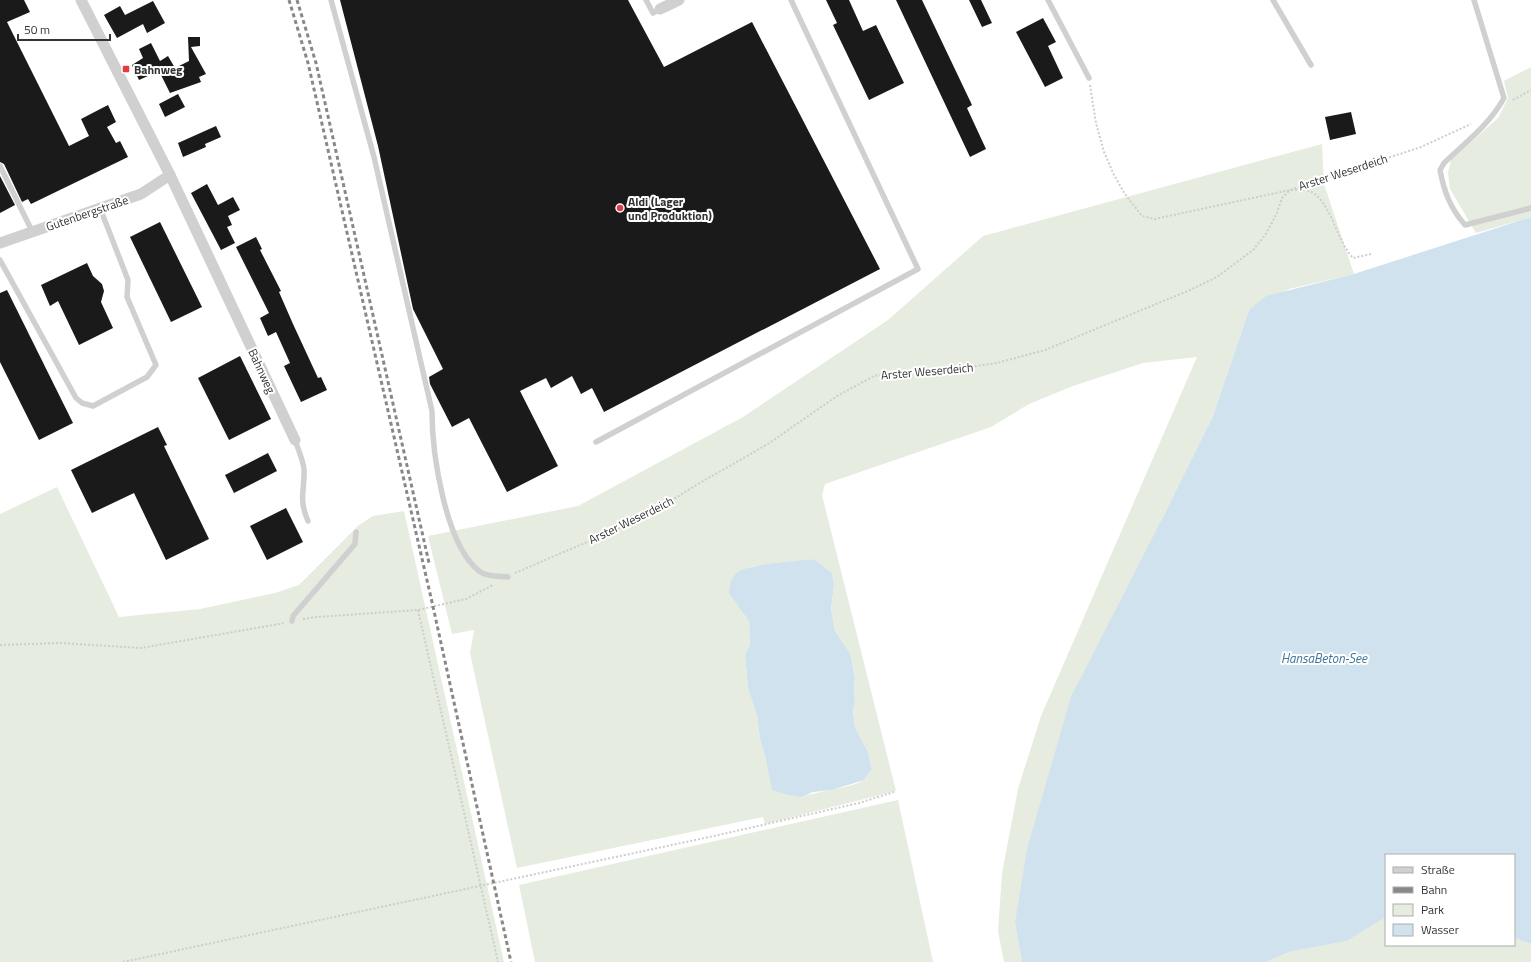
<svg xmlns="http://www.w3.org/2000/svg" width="1531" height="962" font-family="'Titillium Web',sans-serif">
	<rect width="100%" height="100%" fill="#fff"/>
	<g fill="#e6ecdf" fill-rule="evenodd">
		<path d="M1531,67V217L1476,233L1450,189L1448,173L1451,160L1498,118L1508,98L1504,81Z"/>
		<path d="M1322,144L1324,184L1354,274L1289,289L1249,310L1213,416L1162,519L1015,923L1022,962H1004L998,931L1002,873L1018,789L1041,716L1197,357L1143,363L1073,386L1029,404L991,427L825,484L822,495L896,791L765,824L763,817L517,868L470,653L474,630L452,634L428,536L578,506L743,417L888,320L983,236ZM814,559L832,573L834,585L831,609L835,631L850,653L855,678L854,689L855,702L853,711L855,727L868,752L872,768C870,772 867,776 865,779C855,788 816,791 802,797L766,759L760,739L757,716L748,688L745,655L750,644L749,621L741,609L750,567Z"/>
		<path d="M57,487L119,617L200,609L275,593L299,585L359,525L373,516L404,511L504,962H0V514Z"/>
		<path d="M898,800L933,962H535L519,885Z"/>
		<path d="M1386,917V945H1514V938L1531,944V962H1266L1289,952L1347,941Z"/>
	</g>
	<g fill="#cfe2ee">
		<path d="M1531,217V944L1514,938V855H1386V917L1347,941L1289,952L1266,962H1022L1015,923L1027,849L1071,697L1162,519L1213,416L1249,310L1266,296L1354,274Z"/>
		<path d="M814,559L832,573L834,585L831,609L835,631L850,653L855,678L854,689L855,702L853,711L855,727L868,752L872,769L864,780L832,790L813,792L802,797L788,795L772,790L766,759L760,739L757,716L748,688L745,655L750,644L749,621L729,593C730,584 730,579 737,573C746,564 799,561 814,559Z"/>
	</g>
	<g fill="#1a1a1a">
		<path d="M0,0H24L30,12L7,22L69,146L89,136L81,119L108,105L116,122L107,127L116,143L120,141L128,157L31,204L28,199L22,202L4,164L0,162Z"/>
		<path d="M340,0H628L664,67L752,22L880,269L604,412L592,388L581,394L572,376L551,388L546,378L520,391L558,466L507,492L469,418L452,427L430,384L429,377L443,369L413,309L378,146Z"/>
		<path d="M826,0H849L863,31L876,25L904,83L869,100L833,25L837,23Z"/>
		<path d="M896,0H922L972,105L967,108L986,149L970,157Z"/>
		<path d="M969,0H981L992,23L982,27Z"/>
		<path d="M153,1L165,23L147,33L143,24L117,38L104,15L120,6L125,15Z"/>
		<path d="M1043,18L1056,42L1048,46L1063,78L1045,87L1016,32Z"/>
		<path d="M188,37H200V46L191,47L206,74L199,77L201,82L170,93L159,71L139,80L132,65L143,58L139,49L151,43L160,61L168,56L175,68L189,61Z"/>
		<path d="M178,94L185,107L165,117L159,104Z"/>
		<path d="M1351,112L1356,134L1330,140L1325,117Z"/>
		<path d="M216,126L221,137L205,144L206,147L183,157L178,143Z"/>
		<path d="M0,176L15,205L0,213Z"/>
		<path d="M207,184L218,205L233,197L240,210L228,216L232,225L227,227L235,243L221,250L191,193Z"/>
		<path d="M160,222L202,307L171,322L130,237Z"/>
		<path d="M256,237L262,249L260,250L281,291L279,292L293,324L318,378L321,377L327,390L301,402L284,366L290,363L276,332L268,336L260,318L269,313L236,247Z"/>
		<path d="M87,263L93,276L102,284L104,291L101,302L113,328L79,345L58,301L50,306L41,285Z"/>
		<path d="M7,290L73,423L39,440L0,362V293Z"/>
		<path d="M240,356L271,419L229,440L198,378Z"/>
		<path d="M158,427L167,445L164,446L209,539L166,560L134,493L92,513L71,470Z"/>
		<path d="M268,453L277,471L234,493L225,475Z"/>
		<path d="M286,508L303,542L267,560L250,526Z"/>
	</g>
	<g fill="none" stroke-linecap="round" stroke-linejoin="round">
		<g stroke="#cdcdcd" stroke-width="2" stroke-dasharray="2 2" stroke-linecap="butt">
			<path d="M1090,85L1096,123L1104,152L1114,175L1125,194L1142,216L1155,219L1290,190C1295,190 1303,189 1309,191C1330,198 1337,242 1353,258L1371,254"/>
			<path d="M1513,100L1531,90"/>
			<path d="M515,573L622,527L661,507L698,484L768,444L837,396L874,376L902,371L948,370L997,363L1045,350L1190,290L1217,277L1253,250L1266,234L1277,213L1282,198L1290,190L1421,147L1471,124"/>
			<path d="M418,610L498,962"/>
			<path d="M303,619L317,617L418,610L466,599L493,585"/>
			<path d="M0,645L61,643L141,648L285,623"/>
			<path d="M123,962L714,836L859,803L894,792"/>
		</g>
		<g stroke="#d0d0d0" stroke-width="5.5">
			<path d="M331,0L374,157L432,411C432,453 445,544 479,571C486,577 500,576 508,577"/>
			<path d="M646,0L653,13L660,9"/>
			<path d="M1048,0L1089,78"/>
			<path d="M1273,0L1311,65"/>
			<path d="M1474,0L1504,98C1490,124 1465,143 1444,163L1440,170C1444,191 1450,208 1465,225L1531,208"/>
			<path d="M0,166L32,231"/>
			<path d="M0,260L76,398L82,403L93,406L147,377L156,365L127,297L128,280L100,208"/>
			<path d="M295,440C298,449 303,460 304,469C305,491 298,498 308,521"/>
			<path d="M596,442L918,269L791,0"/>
			<path d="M292,621L293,616L355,544L356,532"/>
		</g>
		<g stroke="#d0d0d0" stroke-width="11">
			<path d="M81,0L170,175L295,440"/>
			<path d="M660,9L679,0"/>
			<path d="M0,243L141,194L170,175"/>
		</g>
		<g stroke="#888" stroke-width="3" stroke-dasharray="4 3" stroke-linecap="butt">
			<path d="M289,0L308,63L432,602L511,962"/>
			<path d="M297,0L316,63L429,563"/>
		</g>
	</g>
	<g fill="#e63946" stroke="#fff" stroke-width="1.5">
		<rect x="122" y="65" width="8" height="8" rx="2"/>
		<circle cx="620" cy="208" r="4"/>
	</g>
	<g text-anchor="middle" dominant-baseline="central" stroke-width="4" stroke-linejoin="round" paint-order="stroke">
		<g font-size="12" font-weight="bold" fill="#333" stroke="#fff" text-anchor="start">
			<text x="134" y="69">Bahnweg</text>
			<text x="628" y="201">Aldi (Lager<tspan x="628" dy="14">und Produktion)</tspan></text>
		</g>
		<g font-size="12" fill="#333" stroke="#fff">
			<text transform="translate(1343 172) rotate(-18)">Arster Weserdeich</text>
			<text transform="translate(87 213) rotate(-19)">Gutenbergstraße</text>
			<text transform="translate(262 371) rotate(65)">Bahnweg</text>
			<text transform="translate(927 371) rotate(-5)">Arster Weserdeich</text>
			<text transform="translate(631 520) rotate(-26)">Arster Weserdeich</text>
		</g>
		<g font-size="13" font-style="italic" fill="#3f7597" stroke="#fff">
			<text x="1324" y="658">HansaBeton-See</text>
		</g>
	</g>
	<rect x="1385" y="854" width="130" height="92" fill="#ffffff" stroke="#adadad"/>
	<rect x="1393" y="867" width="20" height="6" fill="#d0d0d0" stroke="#adadad"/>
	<text x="1421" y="874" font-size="12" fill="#333333">Straße</text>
	<rect x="1393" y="887" width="20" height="6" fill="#888888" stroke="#adadad"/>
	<text x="1421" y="894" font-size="12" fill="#333333">Bahn</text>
	<rect x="1393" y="904" width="20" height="12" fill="#e6ecdf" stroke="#adadad"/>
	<text x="1421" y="914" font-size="12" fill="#333333">Park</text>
	<rect x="1393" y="924" width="20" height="12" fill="#cfe2ee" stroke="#adadad"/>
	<text x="1421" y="934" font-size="12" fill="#333333">Wasser</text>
	<path d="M18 34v6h92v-6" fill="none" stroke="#333333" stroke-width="2"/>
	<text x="24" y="34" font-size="12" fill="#333333" stroke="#ffffff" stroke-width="3" paint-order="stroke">50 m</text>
</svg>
